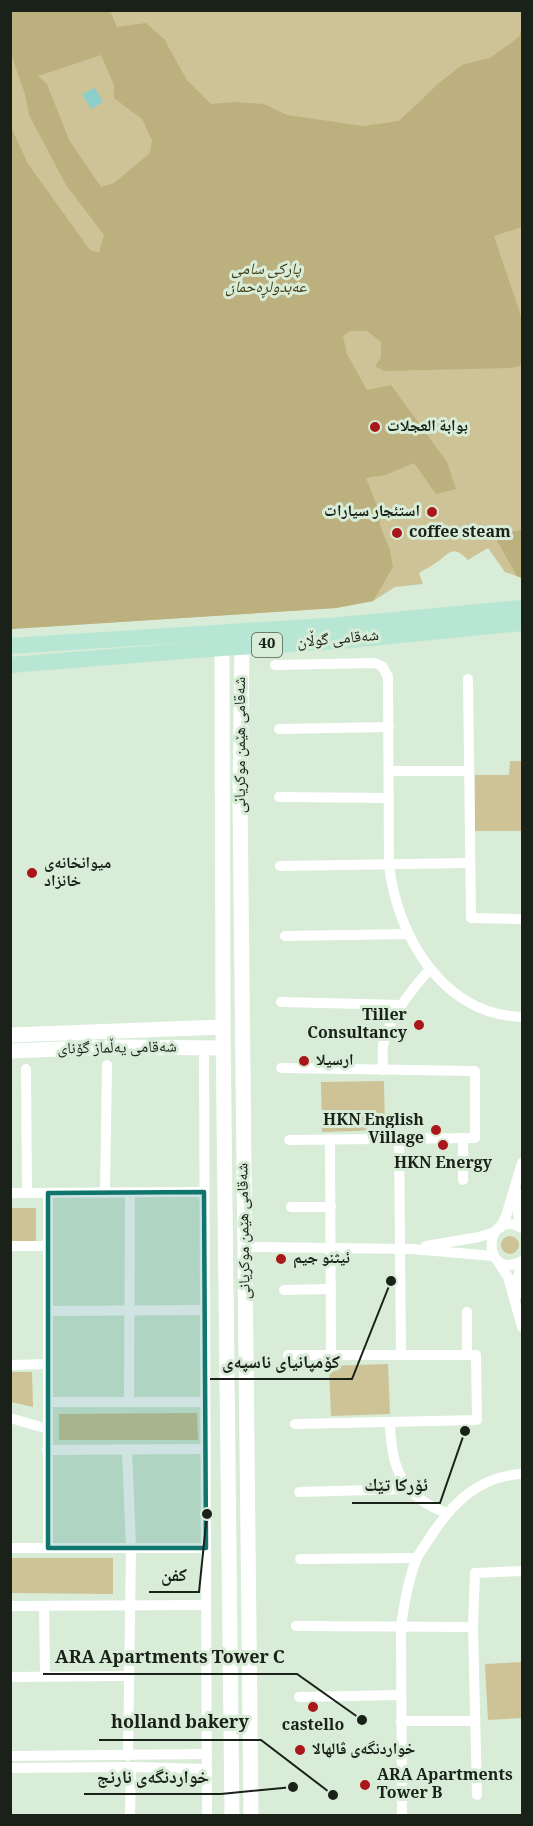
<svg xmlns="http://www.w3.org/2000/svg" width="533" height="1826" font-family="Georgia,'Noto Naskh Arabic',serif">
	<rect width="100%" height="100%" fill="#d8ecd7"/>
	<g fill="#cdc396">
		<path d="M11,11H522V578L505,572L488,548L468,560C455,547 452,550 440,560C434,565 425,569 419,573L423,584L395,587L373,601L336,608L11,629Z"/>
		<path d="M510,761H522V831H475V775H509Z"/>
		<path d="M384,1081L385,1130L322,1132L321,1082Z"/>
		<path d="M10,1208H36V1241H11Z"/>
		<circle cx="510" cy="1245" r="9"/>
		<path d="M388,1364L390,1414L331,1416L329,1366Z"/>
		<path d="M11,1372H32L33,1407L11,1402Z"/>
		<path d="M197,1413L198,1440H59V1414Z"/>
		<path d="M11,1558H113V1594L11,1593Z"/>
		<path d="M522,1662V1718L488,1720L485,1664Z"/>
	</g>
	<g fill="#bbb07e" fill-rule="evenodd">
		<path d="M11,10L110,11L117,27L146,23L164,39L187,80L211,104L235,102L264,104L287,115L363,126L399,121L439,83L462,65L490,58L519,37L522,29V227L494,236L522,319V365L511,368L384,371L375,366L381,358V342L367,331H350L343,336L347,354L367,390L391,385L447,462L456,489L436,494L414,463L385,475L366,478L380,514V526L390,550L393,567L373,601L336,608L11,629V127L28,164L90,250L99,253L104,235L66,185L29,115L25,94L11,54ZM101,55L114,85V98L142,119L152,140L150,153L114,183L101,187L69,140L47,84L38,76Z"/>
		<path d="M522,530V578L517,576L493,534Z"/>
	</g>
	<path fill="#8ccfca" d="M95,88L103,102L91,109L82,94Z"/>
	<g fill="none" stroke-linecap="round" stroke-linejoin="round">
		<g stroke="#fff" stroke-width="10">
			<path d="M275,665L375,663L382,666L388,677L389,865C397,936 443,1015 522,1017"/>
			<path d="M468,679L471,918L522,919"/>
			<path d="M279,729L389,727"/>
			<path d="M389,771H468"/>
			<path d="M279,797L389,798"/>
			<path d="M280,866L470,863"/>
			<path d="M285,936L408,934"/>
			<path d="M281,1002L401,1005"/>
			<path d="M204,1057L207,1816"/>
			<path d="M281,1068L475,1071V1138L289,1140"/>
			<path d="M26,1069L27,1193"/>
			<path d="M383,1070C383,1062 382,1054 383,1046C387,1020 413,988 430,969"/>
			<path d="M399,1138L401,1355"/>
			<path d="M463,1138V1180"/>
			<path d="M330,1139L331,1355"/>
			<path d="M516,1191L518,1214L522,1227"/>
			<path d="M10,1193L204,1192"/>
			<path d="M48,1193V1548"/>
			<path d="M105,1193L107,1065"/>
			<path d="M291,1207H331"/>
			<path d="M500,1228L506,1216L522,1163"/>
			<path d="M522,1228C482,1206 481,1283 522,1261"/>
			<path d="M10,1246H48"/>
			<path d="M426,1246L479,1237L495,1232"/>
			<path d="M245,1247L411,1249L494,1256"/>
			<path d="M497,1260L508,1277L522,1327"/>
			<path d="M284,1290L331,1289"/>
			<path d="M517,1295V1281L522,1261"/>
			<path d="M48,1311L205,1310"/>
			<path d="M467,1312V1355"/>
			<path d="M288,1355H476L477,1420L295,1424"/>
			<path d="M10,1365L48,1364"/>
			<path d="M49,1402H205"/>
			<path d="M129,1402L130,1193"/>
			<path d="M10,1418L48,1429"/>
			<path d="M390,1423C391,1468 402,1496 446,1513"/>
			<path d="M47,1450L205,1449"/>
			<path d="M127,1450L131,1548L128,1756"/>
			<path d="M299,1492L406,1489"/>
			<path d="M10,1548H206"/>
			<path d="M300,1559L417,1558"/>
			<path d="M10,1606L206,1605"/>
			<path d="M44,1606L45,1676"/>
			<path d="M296,1626L473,1627"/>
			<path d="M10,1677L128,1676"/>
			<path d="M299,1697L400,1695"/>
			<path d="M401,1721H475"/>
			<path d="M10,1756L207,1754"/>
			<path d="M10,1768L131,1767L207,1769"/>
			<path d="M477,1795L473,1627L475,1573L522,1571"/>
			<path d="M130,1816L131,1767"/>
			<path d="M402,1816L401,1627C404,1604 408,1581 416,1560C420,1551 426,1544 431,1536C453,1502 480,1476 522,1474"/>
		</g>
		<g stroke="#fff" stroke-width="15">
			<path d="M242,647L240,795L251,1816"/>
			<path d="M222,648L223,1027L232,1816"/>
			<path d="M10,1035L223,1027"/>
			<path d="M10,1051L113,1047L223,1048"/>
		</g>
		<g stroke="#b7e7d4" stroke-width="16">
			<path d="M10,646L340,625L522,608"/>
			<path d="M10,665L222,648L341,641L522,623"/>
		</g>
	</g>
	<path fill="#0f766e" fill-opacity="0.2" stroke="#0f766e" stroke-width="4.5" stroke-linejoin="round" d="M204,1192L206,1548H48V1193Z"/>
	<g fill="#aa171b" stroke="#d8ecd7" stroke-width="2">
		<circle cx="375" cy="427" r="6"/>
		<circle cx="432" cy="512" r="6"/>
		<circle cx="397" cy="533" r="6"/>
		<circle cx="32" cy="873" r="6"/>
		<circle cx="419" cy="1025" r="6"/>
		<circle cx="304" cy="1061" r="6"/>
		<circle cx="436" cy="1130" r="6"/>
		<circle cx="443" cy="1145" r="6"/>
		<circle cx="281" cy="1259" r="6"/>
		<circle cx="313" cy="1707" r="6"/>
		<circle cx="300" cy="1750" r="6"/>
		<circle cx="365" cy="1785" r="6"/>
	</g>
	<g text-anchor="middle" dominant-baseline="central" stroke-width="6" stroke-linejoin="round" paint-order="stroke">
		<rect fill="#d8ecd7" stroke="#525e52" stroke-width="1.5" x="252" y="633" width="30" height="24" rx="4.5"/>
		<g font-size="15" font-weight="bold" fill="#192119">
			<text x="267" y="645">40</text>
		</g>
		<g font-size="16" font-style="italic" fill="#423a11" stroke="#d8ecd7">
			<text x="266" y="270">پارکی سامی<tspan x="266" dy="18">عەبدولڕەحمان</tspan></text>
		</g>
		<g font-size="16" font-weight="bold" fill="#192119" stroke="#d8ecd7" text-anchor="start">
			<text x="387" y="427">بوابة العجلات</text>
			<text x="420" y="512" text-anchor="end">استئجار سيارات</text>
			<text x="409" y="533">coffee steam</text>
			<text x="44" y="864">میوانخانەی<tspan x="44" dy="18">خانزاد</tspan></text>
			<text x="407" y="1016" text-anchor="end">Tiller<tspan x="407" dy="18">Consultancy</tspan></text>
			<text x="316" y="1061">ارسيلا</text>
			<text x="424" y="1121" text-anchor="end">HKN English<tspan x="424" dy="18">Village</tspan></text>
			<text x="443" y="1164" text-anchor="middle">HKN Energy</text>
			<text x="293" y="1259">ئيثنو جيم</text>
			<text x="313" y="1726" text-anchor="middle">castello</text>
			<text x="312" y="1750">خواردنگەی ڤالهالا</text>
			<text x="377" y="1776">ARA Apartments<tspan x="377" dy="18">Tower B</tspan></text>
		</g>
		<g font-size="16" fill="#192119" stroke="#d8ecd7">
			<text transform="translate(338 640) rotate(-5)">شەقامی گوڵان</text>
			<text transform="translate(241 745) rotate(-90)">شەقامی هێمن موکریانی</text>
			<text transform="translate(117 1049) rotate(-1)">شەقامی یەڵماز گۆنای</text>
			<text transform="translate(245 1231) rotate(-91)">شەقامی هێمن موکریانی</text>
		</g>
	</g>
	<path fill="none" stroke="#192119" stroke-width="2" d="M391 1281L352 1379H210M465 1431L440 1503H352M207 1514L199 1592H149M362 1720L297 1674H43M333 1795L261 1740H99M293 1787L221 1794H84"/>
	<g fill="#192119" stroke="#d8ecd7" stroke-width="2">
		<circle cx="391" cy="1281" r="6"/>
		<circle cx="465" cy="1431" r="6"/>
		<circle cx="207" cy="1514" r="6"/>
		<circle cx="362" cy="1720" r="6"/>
		<circle cx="333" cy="1795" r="6"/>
		<circle cx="293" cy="1787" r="6"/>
	</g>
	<g font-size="18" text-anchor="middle" font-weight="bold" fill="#192119" stroke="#d8ecd7" stroke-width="6" stroke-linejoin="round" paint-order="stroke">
		<text x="281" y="1368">کۆمپانیای ناسپەی</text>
		<text x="396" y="1491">ئۆركا تێك</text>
		<text x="174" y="1581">كفن</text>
		<text x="170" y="1663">ARA Apartments Tower C</text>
		<text x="180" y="1728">holland bakery</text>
		<text x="153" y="1783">خواردنگەی نارنج</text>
	</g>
	<rect width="533" height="1826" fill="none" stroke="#192119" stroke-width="24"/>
</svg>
